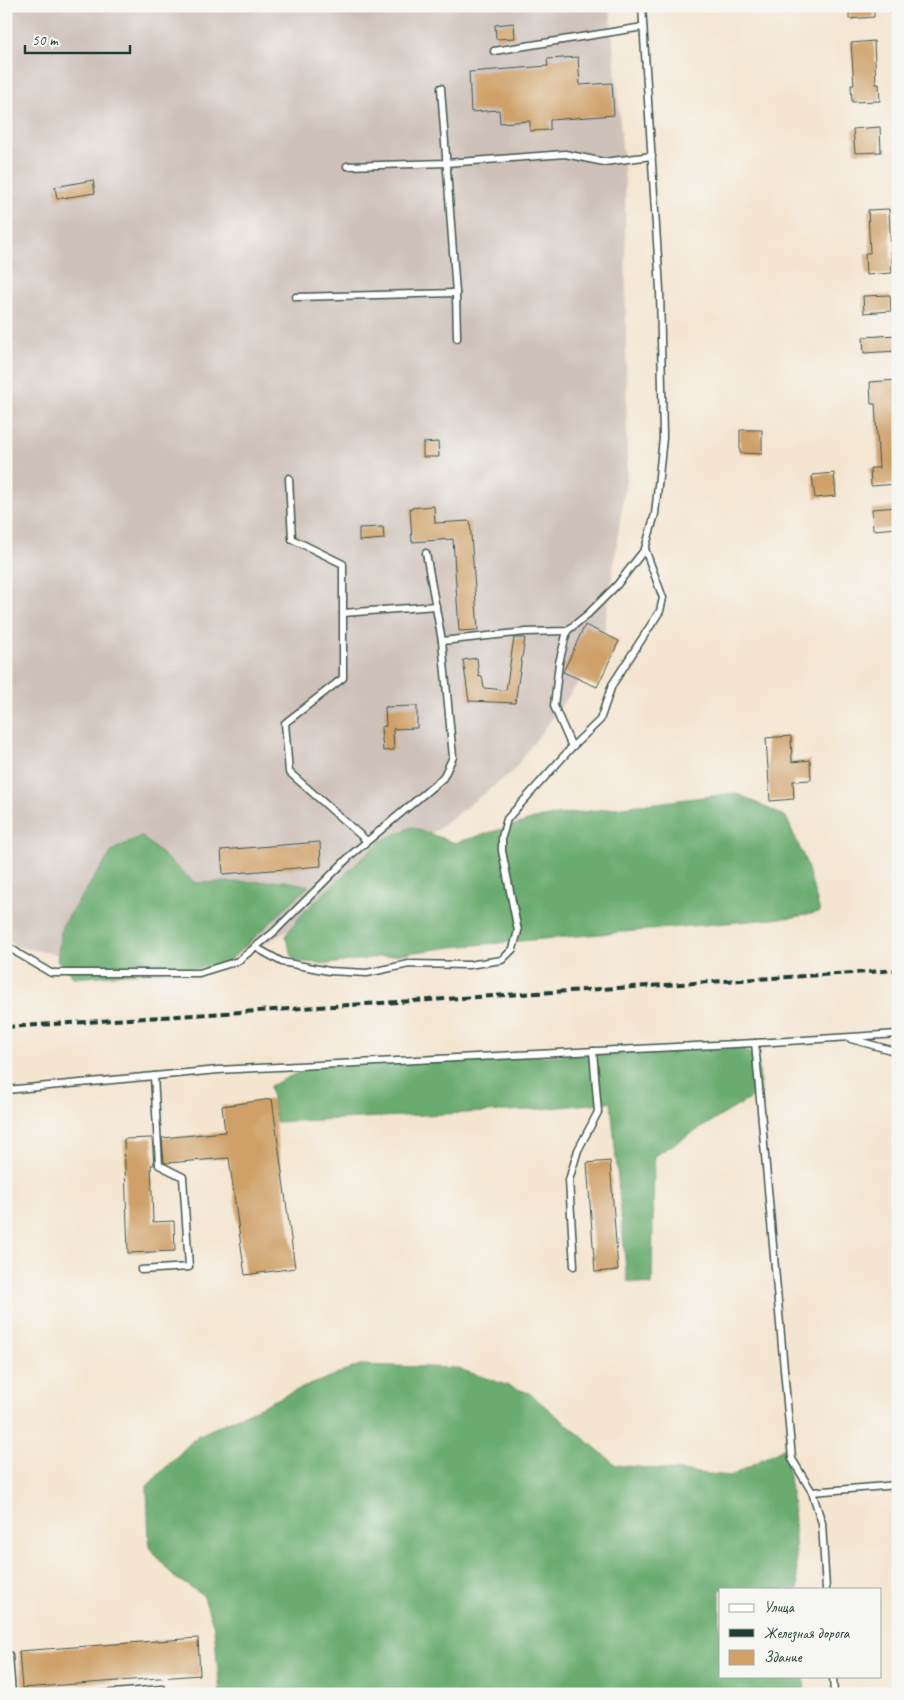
<svg xmlns="http://www.w3.org/2000/svg" width="904" height="1700" font-family="Caveat,sans-serif">
	<rect width="100%" height="100%" fill="#f6f6f2"/>
	<filter id="ink" filterUnits="userSpaceOnUse"><feTurbulence type="fractalNoise" baseFrequency=".02" numOctaves="2"/><feDisplacementMap in="SourceGraphic" scale="10" xChannelSelector="R" yChannelSelector="G"/><feConvolveMatrix kernelMatrix="1 2 1 2 8 2 1 2 1" color-interpolation-filters="sRGB"/></filter>
	<filter id="wash" filterUnits="userSpaceOnUse"><feTurbulence type="fractalNoise" baseFrequency=".0096" numOctaves="4" result="noise"/><feDisplacementMap in="SourceGraphic" scale="20" xChannelSelector="R" yChannelSelector="G"/><feGaussianBlur stdDeviation="1.12" result="paint"/><feColorMatrix in="noise" values="0 0 0 0 0 0 0 0 0 0 0 0 0 0 0 0 0 1.4 0 .05"/><feComposite in="paint" operator="in"/></filter>
	<g filter="url(#wash)">
		<rect width="100%" height="100%" fill="#f4e5d0"/>
		<path fill="#cec1b9" d="M6,6H610L625,181L627,473L601,653L512,772L353,894L256,948L112,965L14,946L6,936Z"/>
		<g fill="#6bac6f" stroke="#457452">
			<path d="M736,793L786,817L806,862L820,912L795,917L452,947L328,964L294,961L285,936L302,914L381,841L412,827L455,843L541,817Z"/>
			<path d="M141,836L195,883L285,881L309,886L224,966L74,978L57,960L62,926L113,850Z"/>
			<path d="M744,1048L758,1061L761,1092L654,1156L652,1285L627,1281L611,1102L529,1110L276,1122L270,1086L314,1065Z"/>
			<path d="M360,1365L457,1368L529,1393L616,1465L731,1476L785,1447L793,1507L798,1589H720V1676H804L805,1694H220L214,1627L203,1595L174,1577L149,1547L147,1486L197,1436L295,1391Z"/>
		</g>
		<g id="blocks">
			<g fill="#cfa067">
				<path d="M849,6H874V17L849,19Z"/>
				<path d="M514,23L515,38L496,39L495,25Z"/>
				<path d="M874,41L876,84H879L880,101L852,102L851,85H854L851,43Z"/>
				<path d="M578,57L580,85L612,83L614,115L550,120V130L530,131V121L500,123L499,110L471,112L469,72L548,66L547,59Z"/>
				<path d="M880,127L881,152L855,153L853,129Z"/>
				<path d="M93,180L95,193L57,199L55,187Z"/>
				<path d="M889,209L892,273L866,275L865,253H870L868,210Z"/>
				<path d="M890,295L891,311L864,313L863,296Z"/>
				<path d="M896,335L897,351L864,353L863,337Z"/>
				<path d="M897,380L898,484L871,486L870,468H879L875,404H871L870,382Z"/>
				<path d="M740,430H762V454L740,453Z"/>
				<path d="M438,442L439,457H423V443Z"/>
				<path d="M834,473L836,496L815,498L812,475Z"/>
				<path d="M434,506L435,523L470,521L478,630L459,631L453,539L412,542L410,508Z"/>
				<path d="M898,507V528L873,530L872,509Z"/>
				<path d="M383,527L384,539L359,541V528Z"/>
				<path d="M585,625L619,641L597,687L563,672Z"/>
				<path d="M514,638H525L515,703L469,701L463,660L477,658L479,677L482,676L484,688L506,690Z"/>
				<path d="M417,706V728L393,729L394,750L383,751L381,727L386,726L385,707Z"/>
				<path d="M791,736L792,762L810,760L811,780L793,781L794,799L770,801L766,738Z"/>
				<path d="M320,842L321,866L223,874L221,850Z"/>
				<path d="M272,1099L295,1268L245,1275L229,1158L167,1163L164,1162L162,1138L225,1132L222,1106Z"/>
				<path d="M152,1138L154,1165H151L153,1222L174,1221L175,1251L128,1253L124,1139Z"/>
				<path d="M610,1161L618,1270L595,1272L587,1163Z"/>
				<path d="M198,1638L200,1675L22,1688L19,1651Z"/>
			</g>
		</g>
	</g>
	<g filter="url(#ink)">
		<use href="#blocks" fill-opacity="0" stroke="#3f564b" stroke-width="1"/>
		<g fill="none" stroke-linecap="round" stroke-linejoin="round">
			<g stroke="#3f564b" stroke-width="9">
				<g id="lane">
					<path d="M494,51L643,27"/>
					<path d="M441,88L456,293L457,338"/>
					<path d="M347,166L446,163L565,154L604,162L652,156"/>
					<path d="M296,297L456,293"/>
					<path d="M289,478L292,539L343,564V678L285,723L289,772L367,841"/>
					<path d="M343,613L436,606"/>
					<path d="M567,631L559,663L554,706L572,747"/>
					<path d="M442,641L526,632L567,631L588,614L617,585L645,549L655,514L663,438L660,289L642,6"/>
					<path d="M6,945L19,954L51,973H199L238,961L274,932L352,854L443,778L453,757L442,641L426,553"/>
					<path d="M255,947L282,962L329,971L367,973L409,964L468,965L502,960L513,949L518,931L502,851V837L507,819L572,747L600,720L612,685L660,611L663,598L645,549"/>
					<path d="M851,1039L898,1052"/>
					<path d="M755,1043L792,1459L812,1492L822,1523L826,1589"/>
					<path d="M6,1090L218,1070L755,1043L898,1034"/>
					<path d="M574,1266L569,1180L578,1150L598,1112L593,1051"/>
					<path d="M141,1270L189,1267L183,1177L159,1165L154,1076"/>
					<path d="M812,1492L898,1485"/>
					<path d="M9,1655L12,1694"/>
					<path d="M833,1676L834,1694"/>
					<path d="M102,1694L162,1689L163,1694"/>
				</g>
			</g>
			<g stroke="#3f564b" stroke-width="15">
				<path id="street" d="M897,6L898,12"/>
			</g>
			<use href="#lane" stroke="#fff" stroke-width="6"/>
			<use href="#street" stroke="#fff" stroke-width="12"/>
			<path stroke="#1f3d34" stroke-width="4" stroke-dasharray="8 4" stroke-linecap="butt" d="M6,1027L898,970"/>
		</g>
	</g>
	<rect width="904" height="1700" fill="none" stroke="#f6f6f2" stroke-width="25"/>
	<rect x="719" y="1588" width="162" height="90" fill="#f6f6f2" stroke="#a0aca6"/>
	<rect x="729" y="1604" width="25" height="8" fill="#ffffff" stroke="#a0aca6"/>
	<text x="764" y="1612" font-size="15" fill="#1f3d34">Улица</text>
	<rect x="729" y="1629" width="25" height="8" fill="#1f3d34" stroke="#a0aca6"/>
	<text x="764" y="1638" font-size="15" fill="#1f3d34">Железная дорога</text>
	<rect x="729" y="1650" width="25" height="15" fill="#cfa067" stroke="#a0aca6"/>
	<text x="764" y="1662" font-size="15" fill="#1f3d34">Здание</text>
	<path d="M25 45v8h105v-8" fill="none" stroke="#1f3d34" stroke-width="2.5"/>
	<text x="32" y="45" font-size="15" fill="#1f3d34" stroke="#f6f6f2" stroke-width="4" paint-order="stroke">50 m</text>
</svg>
